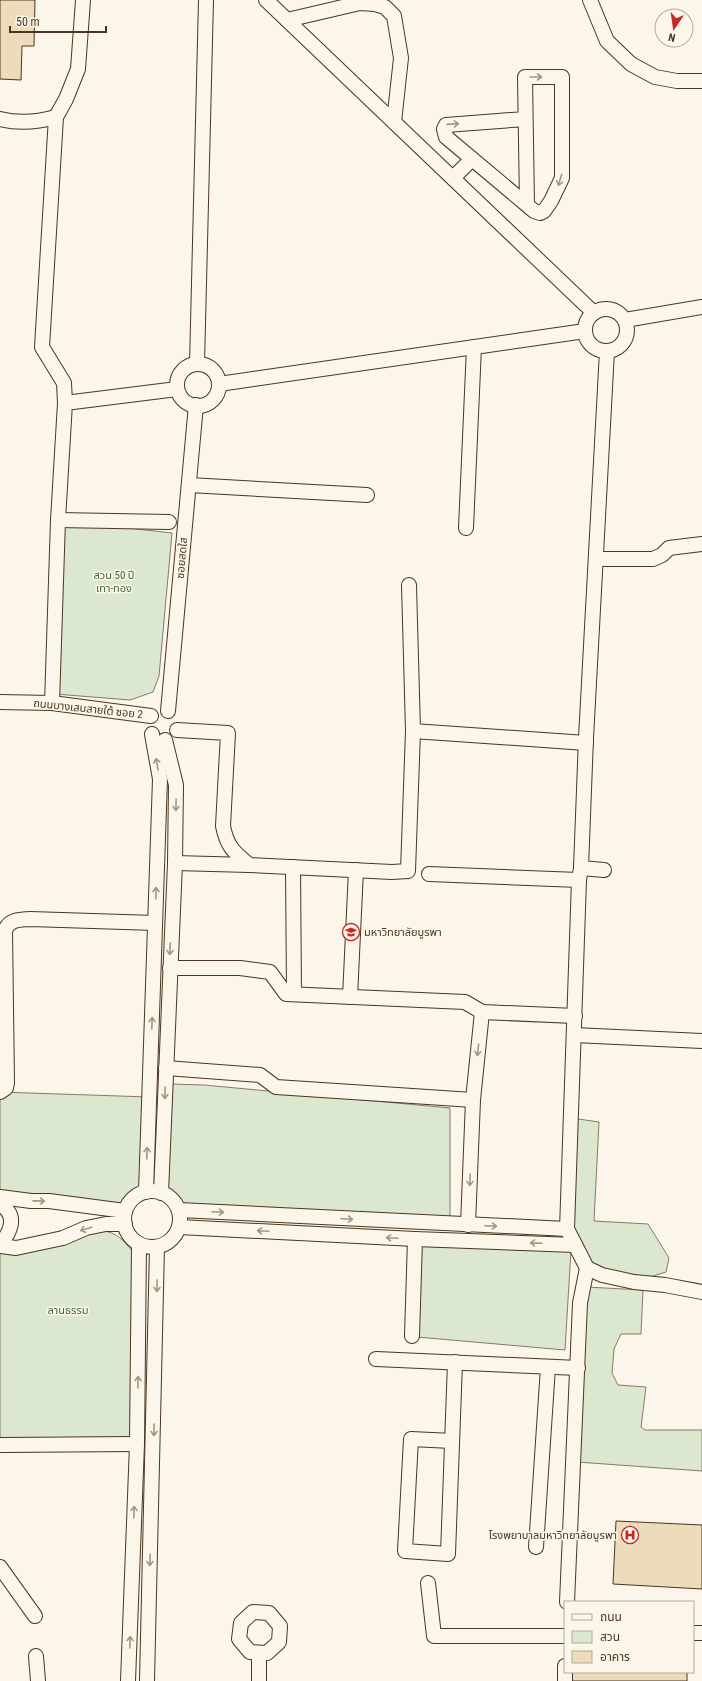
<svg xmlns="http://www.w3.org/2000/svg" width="702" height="1681" font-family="'Roboto Condensed','Noto Sans Thai',sans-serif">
	<rect width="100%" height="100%" fill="#fbf6e9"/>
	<g fill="#dce7d0" stroke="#887966">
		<path d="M58,520L172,533L159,676L153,692L130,700L55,694Z"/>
		<path d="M171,1084L204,1085L450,1108V1218L179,1210L161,1186Z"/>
		<path d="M0,1092L149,1097L146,1186L124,1206L0,1198Z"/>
		<path d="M571,1118L599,1122L594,1221L648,1224L669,1258L666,1272L634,1282L584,1262L567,1221Z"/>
		<path d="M105,1231C122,1235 125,1244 137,1256L131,1444L0,1445V1251L90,1232Z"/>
		<path d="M419,1242L571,1250L565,1350L417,1337Z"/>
		<path d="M586,1287L643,1290L641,1334H621L614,1349L612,1373L618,1385L646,1387L641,1427L645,1430H702V1471L577,1462Z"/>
	</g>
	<g fill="#ecdcbc" stroke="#4a3520">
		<path d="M0,0H35L34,46H22L21,80L0,79Z"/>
		<path d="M616,1521L702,1525V1589L613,1584Z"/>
		<rect x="572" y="1672" width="115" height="9"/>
	</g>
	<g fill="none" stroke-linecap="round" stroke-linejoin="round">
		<g stroke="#4a3520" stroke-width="16">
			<g id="minor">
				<path d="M266,0L594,313"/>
				<path d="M590,0L607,41L631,64L655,77L677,81H702"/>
				<path d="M287,20L360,3L375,4L385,7L394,16L401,58L394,122"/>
				<path d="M0,119C19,124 38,122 56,117"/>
				<path d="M525,119L446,125L444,129L446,137L527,205L534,211L540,213L544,211L551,201L562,178V77H525L527,205"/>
				<path d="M453,178L472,159"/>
				<circle cx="606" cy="330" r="21"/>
				<path d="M625,320L702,307"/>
				<path d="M607,351L586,738L581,868L579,880L567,1229L587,1268L602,1275L634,1282L665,1285L702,1292"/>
				<path d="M197,364L206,0"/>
				<circle cx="198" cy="385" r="21"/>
				<path d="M219,384L585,331"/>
				<path d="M65,403L64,383L42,347L56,117L66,99L78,69L83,0"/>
				<path d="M189,485L367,495"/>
				<path d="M58,520L169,522"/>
				<path d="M466,528L474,347"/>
				<path d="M596,559H653L662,555L669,548L702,544"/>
				<path d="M409,585L413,731"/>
				<path d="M0,702L52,703L151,716"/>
				<path d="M52,703L58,520L65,403L177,389"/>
				<path d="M168,711L196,405"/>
				<path d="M177,730L228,733L223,826C227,847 234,852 249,865L392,872L408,871L413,731L586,743"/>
				<path d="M175,863L249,865"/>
				<path d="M293,867L294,994"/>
				<path d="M581,868L604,870"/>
				<path d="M429,874L579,880"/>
				<path d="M170,968H240L270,972L286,994L465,1002L482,1012L575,1016"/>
				<path d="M350,997L356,870"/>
				<path d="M574,1035L702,1041"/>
				<path d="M166,1068L260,1075L276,1087L473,1100"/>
				<path d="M0,1092L6,1088L7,1083L5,930C10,919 19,920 30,919L155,923"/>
				<circle cx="152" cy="1219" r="28"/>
				<path d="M146,1192L160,779L152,734"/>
				<path d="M161,1193L175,863L176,785L165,740"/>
				<path d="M0,1197L31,1201H49L125,1211"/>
				<path d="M0,1204C19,1216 10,1232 0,1246"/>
				<path d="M179,1210L567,1229"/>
				<path d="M468,1225L473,1100L482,1012"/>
				<path d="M179,1227L415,1239L575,1245"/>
				<path d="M0,1246L16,1248L63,1238L86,1228L106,1224H125"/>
				<path d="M412,1336L415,1239"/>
				<path d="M376,1359L578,1368"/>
				<path d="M452,1441L411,1439L405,1551L448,1554L455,1362"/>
				<path d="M0,1445L137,1444"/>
				<path d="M536,1547L548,1367"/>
				<path d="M0,1567L35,1616"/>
				<path d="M428,1583L434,1636H565"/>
				<path d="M567,1602L580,1303L587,1268"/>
				<path d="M253,1612L269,1613L280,1626L279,1642L267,1653L250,1652L239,1639L241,1623Z"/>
				<path d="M693,1633H702"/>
				<path d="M36,1656L38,1681"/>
				<path d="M128,1681L137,1444L139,1244"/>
				<path d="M147,1681L157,1247"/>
				<path d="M259,1681V1653"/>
				<path d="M565,1681V1666"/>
			</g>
		</g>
		<use href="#minor" stroke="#fbf6e9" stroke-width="14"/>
	</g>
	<defs><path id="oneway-shaft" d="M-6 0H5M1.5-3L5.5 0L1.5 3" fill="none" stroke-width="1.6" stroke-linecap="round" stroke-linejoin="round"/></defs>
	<g stroke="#a29684">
		<use href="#oneway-shaft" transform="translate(536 77)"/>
		<use href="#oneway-shaft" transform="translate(453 124) rotate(-4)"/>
		<use href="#oneway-shaft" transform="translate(560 180) rotate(107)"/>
		<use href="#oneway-shaft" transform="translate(157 764) rotate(-101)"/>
		<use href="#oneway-shaft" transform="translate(176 805) rotate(91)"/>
		<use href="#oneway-shaft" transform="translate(156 893) rotate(-88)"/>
		<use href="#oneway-shaft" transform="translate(170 949) rotate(93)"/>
		<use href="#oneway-shaft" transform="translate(152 1023) rotate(-88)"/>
		<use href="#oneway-shaft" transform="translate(478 1050) rotate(96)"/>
		<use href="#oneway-shaft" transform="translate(165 1093) rotate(92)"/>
		<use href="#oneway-shaft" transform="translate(147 1153) rotate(-88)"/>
		<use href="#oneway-shaft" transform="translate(470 1180) rotate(92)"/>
		<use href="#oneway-shaft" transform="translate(39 1201) rotate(1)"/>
		<use href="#oneway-shaft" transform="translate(218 1212) rotate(3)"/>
		<use href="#oneway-shaft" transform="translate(347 1219) rotate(3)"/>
		<use href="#oneway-shaft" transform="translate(491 1226) rotate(2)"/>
		<use href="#oneway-shaft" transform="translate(86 1229) rotate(163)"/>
		<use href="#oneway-shaft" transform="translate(263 1231) rotate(-177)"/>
		<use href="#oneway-shaft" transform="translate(392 1238) rotate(-177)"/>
		<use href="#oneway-shaft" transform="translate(536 1243) rotate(-178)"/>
		<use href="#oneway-shaft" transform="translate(157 1286) rotate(91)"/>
		<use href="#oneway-shaft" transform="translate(138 1382) rotate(-89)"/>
		<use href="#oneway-shaft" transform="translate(154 1430) rotate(91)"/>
		<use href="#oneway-shaft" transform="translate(134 1512) rotate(-88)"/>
		<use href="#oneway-shaft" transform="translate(150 1560) rotate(92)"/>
		<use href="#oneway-shaft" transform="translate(130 1642) rotate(-88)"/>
	</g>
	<defs>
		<g id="university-ring" transform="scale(0.9)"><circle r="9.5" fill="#fbf6e9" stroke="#c62828" stroke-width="1.5"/><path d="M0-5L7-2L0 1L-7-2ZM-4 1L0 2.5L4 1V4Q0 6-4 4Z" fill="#c62828"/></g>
		<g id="hospital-ring" transform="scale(0.9)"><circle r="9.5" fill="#fbf6e9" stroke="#c62828" stroke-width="1.5"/><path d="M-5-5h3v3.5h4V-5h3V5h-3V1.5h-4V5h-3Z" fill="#c62828"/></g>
	</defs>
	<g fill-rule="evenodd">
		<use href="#university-ring" x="351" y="932"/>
		<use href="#hospital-ring" x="630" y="1535"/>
	</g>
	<g text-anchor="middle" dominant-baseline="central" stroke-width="3" stroke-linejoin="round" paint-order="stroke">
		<g font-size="11" fill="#4a3520" stroke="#fbf6e9">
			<text transform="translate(182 558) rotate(-85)">ซอยสดใส</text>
			<text transform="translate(88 709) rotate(6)">ถนนบางเสนสายใต้ ซอย 2</text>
		</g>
		<g font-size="11" fill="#436837" stroke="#fbf6e9">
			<text x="114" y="575">สวน 50 ปี<tspan x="114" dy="13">เทา-ทอง</tspan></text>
			<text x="68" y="1310">ลานธรรม</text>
		</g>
		<g font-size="11" fill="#4a3520" stroke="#fbf6e9" text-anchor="start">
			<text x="364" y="932">มหาวิทยาลัยบูรพา</text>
			<text x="617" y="1535" text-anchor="end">โรงพยาบาลมหาวิทยาลัยบูรพา</text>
		</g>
	</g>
	<rect x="564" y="1601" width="130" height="72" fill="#fbf6e9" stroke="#b4a999"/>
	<rect x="572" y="1614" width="20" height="6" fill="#fbf6e9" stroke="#b4a999"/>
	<text x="600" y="1621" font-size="12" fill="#4a3520">ถนน</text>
	<rect x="572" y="1631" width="20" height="12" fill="#dce7d0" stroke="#b4a999"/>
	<text x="600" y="1641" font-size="12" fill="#4a3520">สวน</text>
	<rect x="572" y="1651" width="20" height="12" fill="#ecdcbc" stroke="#b4a999"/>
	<text x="600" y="1661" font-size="12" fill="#4a3520">อาคาร</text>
	<g transform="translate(674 28) rotate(193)"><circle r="19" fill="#fbf6e9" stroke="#b4a999"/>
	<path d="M0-3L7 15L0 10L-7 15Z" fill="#c62828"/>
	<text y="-6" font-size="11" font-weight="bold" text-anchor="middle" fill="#4a3520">N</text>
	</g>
	<path d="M10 26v6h96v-6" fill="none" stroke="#4a3520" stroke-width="2"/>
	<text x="16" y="26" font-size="12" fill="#4a3520" stroke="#fbf6e9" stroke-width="3" paint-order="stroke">50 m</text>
</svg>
